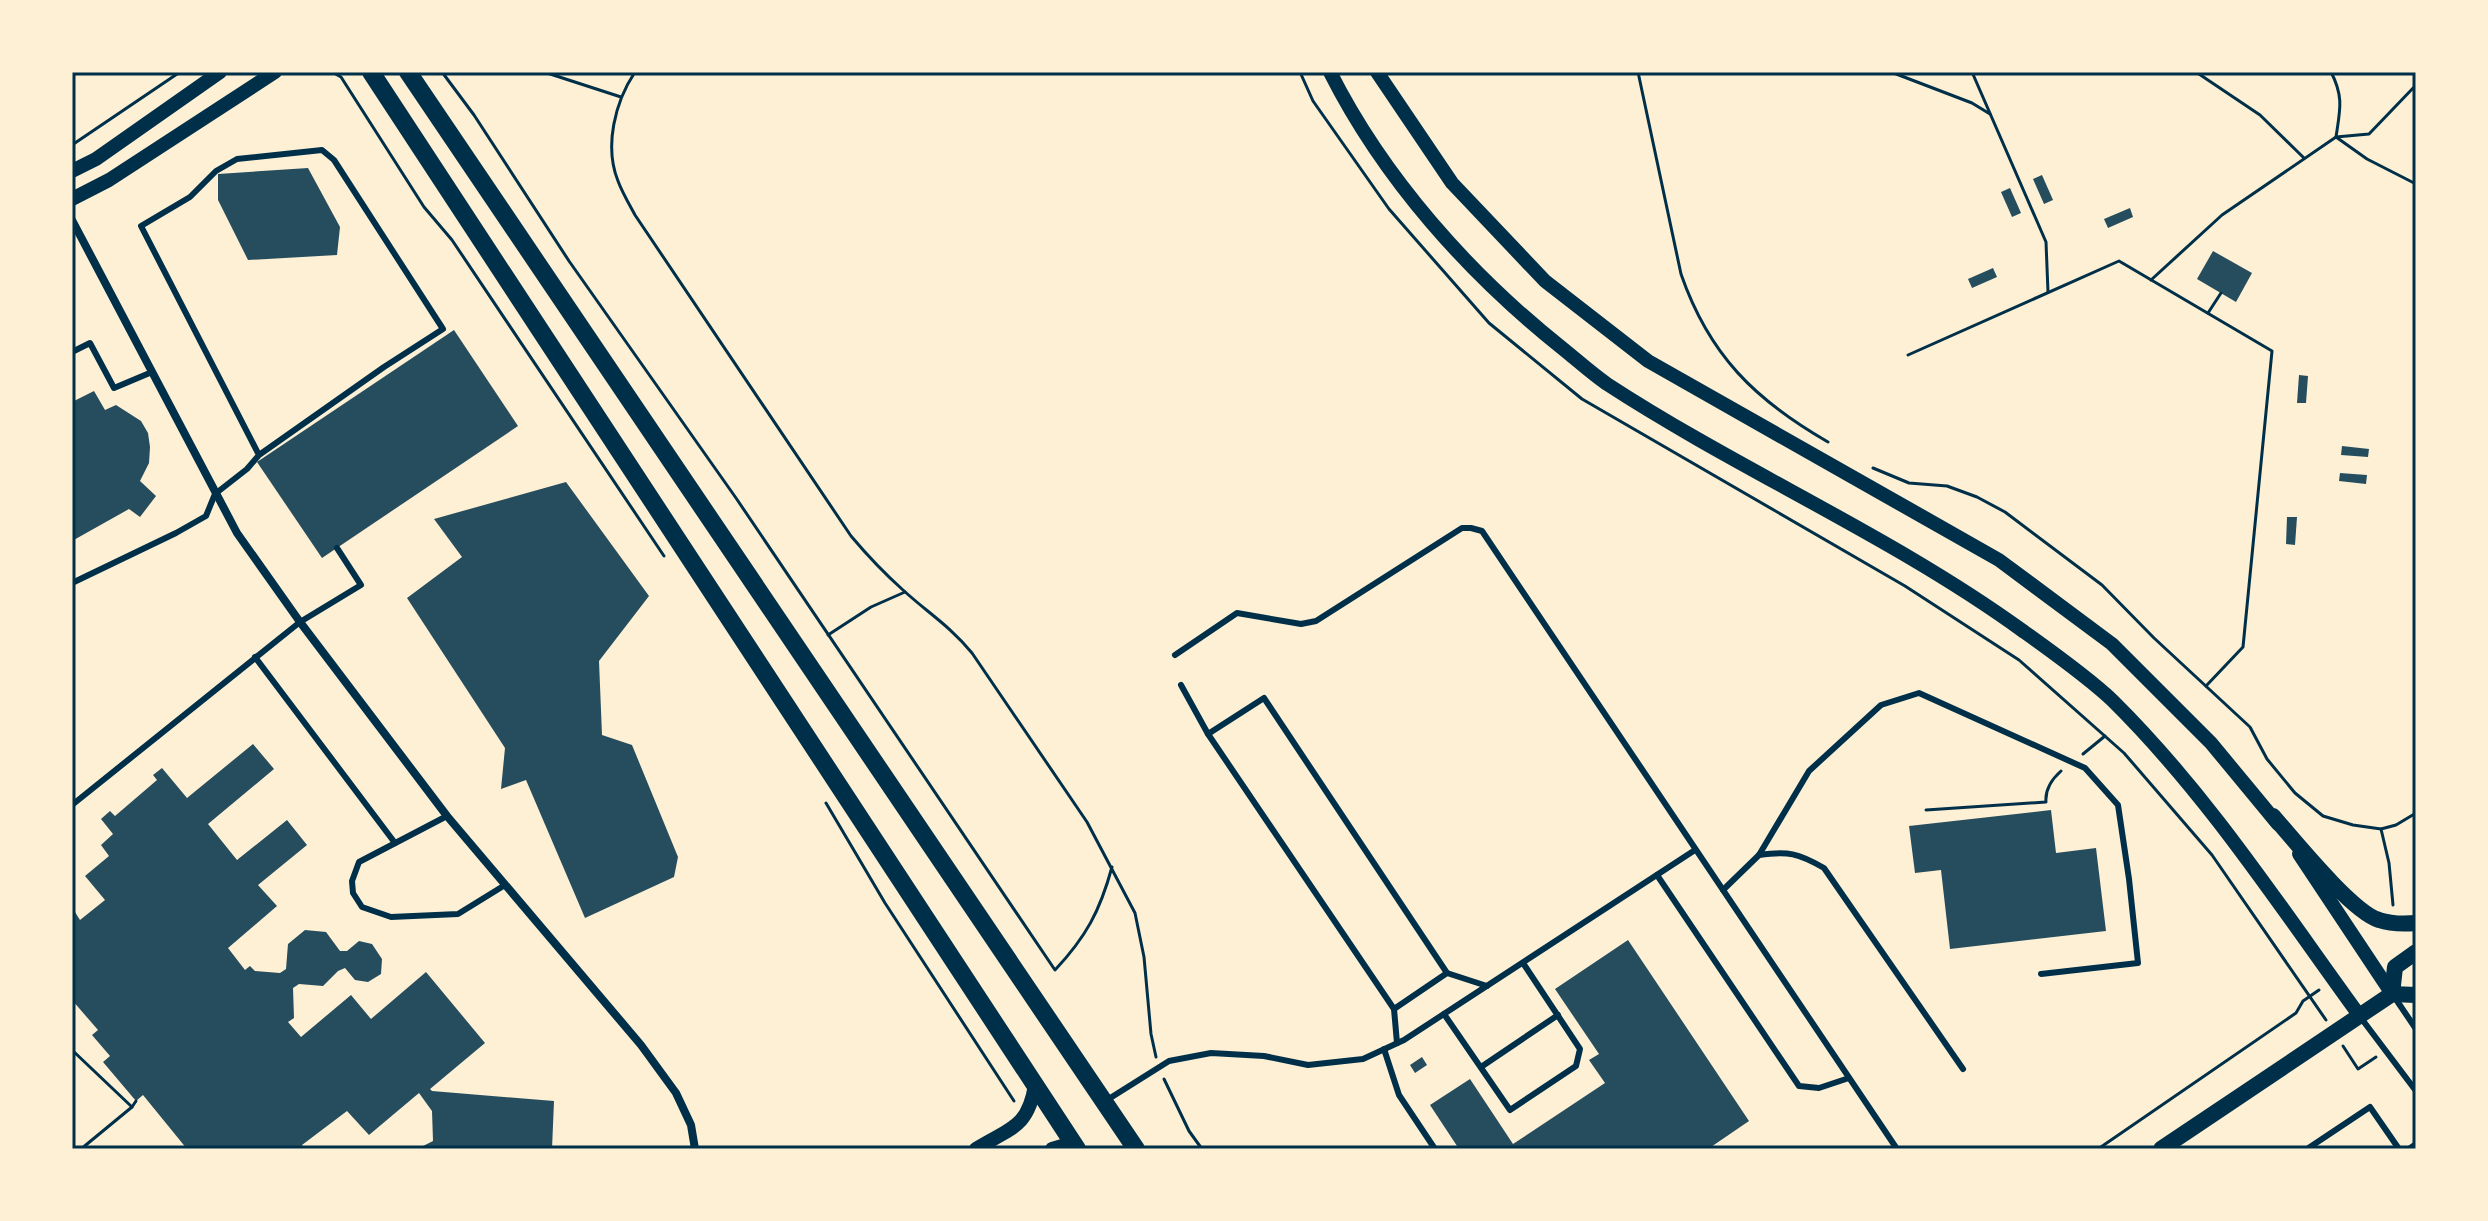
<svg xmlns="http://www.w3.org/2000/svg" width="2488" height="1221" font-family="Poppins,sans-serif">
	<rect width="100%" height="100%" fill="#fdf0d5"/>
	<g fill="#264d5e">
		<path d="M308,168L340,227L337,255L248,260L218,200V174Z"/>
		<path d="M2042,175L2053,200L2044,204L2033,179Z"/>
		<path d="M2010,188L2021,213L2012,217L2001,192Z"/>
		<path d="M2130,208L2133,217L2108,228L2104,219Z"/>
		<path d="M2213,251L2252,273L2236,302L2197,279Z"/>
		<path d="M1993,268L1997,277L1972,288L1968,279Z"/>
		<path d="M454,330L518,426L322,558L257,462Z"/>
		<path d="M2299,375L2308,376L2306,403H2297Z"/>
		<path d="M94,391L105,410L116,405L141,421L148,433L150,447L149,463L140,481L156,496L140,517L129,509L72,541V402Z"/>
		<path d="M2342,446L2369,449L2368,457L2341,455Z"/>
		<path d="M2340,473L2367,475L2366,484L2339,481Z"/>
		<path d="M566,482L649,596L599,661L602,735L632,745L678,857L674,877L585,918L526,780L501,789L505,748L407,598L462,557L434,519Z"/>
		<path d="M2287,517H2297L2295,545L2286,544Z"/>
		<path d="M253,744L274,769L208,824L237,860L287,820L307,845L258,885L277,906L228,948L245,970L250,966L255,971L280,973L286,969L288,944L305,930L326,932L340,951H347L359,941L372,944L382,959L381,974L368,982L355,980L345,968L338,971L323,986L299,984L293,988L294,1018L288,1022L301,1037L351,995L371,1019L426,972L485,1043L430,1089L432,1091L554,1101L552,1149H423V1146L433,1141L432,1111L419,1093L369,1135L347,1111L302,1145L304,1149H187L143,1095L136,1101L103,1062L110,1056L92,1035L98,1030L72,1000V914L75,912L80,920L105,900L85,876L109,856L101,845L113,834L101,819L110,811L115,816L157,780L153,775L162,768L187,798Z"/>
		<path d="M2051,810L2056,853L2096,848L2106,931L1950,949L1941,870L1915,873L1909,826Z"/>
		<path d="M1628,940L1749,1121L1708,1149H1459L1430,1105L1470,1079L1513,1144L1605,1083L1589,1060L1599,1054L1555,989Z"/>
		<path d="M1422,1057L1427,1065L1415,1073L1410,1065Z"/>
	</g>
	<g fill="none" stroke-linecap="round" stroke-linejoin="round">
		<g stroke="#003049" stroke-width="3">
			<path d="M332,72L341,77L424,207L452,240L664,556"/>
			<path d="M442,72L474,115L569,261L736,498L1055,970C1086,937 1100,911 1112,867"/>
			<path d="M544,72L621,97"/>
			<path d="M635,72C615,102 604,146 618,181C622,192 629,204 635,215L851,536C867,555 884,573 903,590C928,613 950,626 972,653L1087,822L1135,913L1144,957L1151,1034L1156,1057"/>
			<path d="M1300,72L1313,101L1389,209L1489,323L1582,399L1905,586L2019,660L2124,753L2212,855L2326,1020"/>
			<path d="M1638,72L1681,274C1709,355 1755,400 1828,442"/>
			<path d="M1891,72L1972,103L1990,114"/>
			<path d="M1972,72L2046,242L2048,292"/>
			<path d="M2196,72L2260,115L2304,158"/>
			<path d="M2331,72C2344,97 2340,110 2336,137L2367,159L2416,184"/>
			<path d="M72,145L180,72"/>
			<path d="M2151,280L2222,215L2336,137L2369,134L2416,85"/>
			<path d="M2208,313L2221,293"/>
			<path d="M1908,355L2119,261L2272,351L2243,647L2206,686"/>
			<path d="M1873,468L1909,483L1947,486L1977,497L2005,512L2102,585L2154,638L2250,727L2267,759L2295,793L2323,816L2353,825L2381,829"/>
			<path d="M828,635L871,607L905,592"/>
			<path d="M2083,754L2105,736"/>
			<path d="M826,803L885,903L1014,1101"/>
			<path d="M1926,810L2046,802C2045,790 2052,779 2061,771"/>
			<path d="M2393,905L2389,863L2381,829L2396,825L2416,813"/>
			<path d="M2343,1046L2358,1069L2376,1057"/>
			<path d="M72,1050L132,1107"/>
			<path d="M1164,1079L1189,1131L1202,1149"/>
			<path d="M81,1149L132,1107L136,1101"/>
			<path d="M2098,1149L2296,1013L2303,1001L2319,990"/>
		</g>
		<g stroke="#003049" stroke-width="6">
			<path d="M72,74L75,72"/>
			<path d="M72,352L90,343L114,388L152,372"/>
			<path d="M72,583L176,533L206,516L215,494L247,469L259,455L384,367L443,329L334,160L322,150L237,159L216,171L190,197L141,226L259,455"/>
			<path d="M1175,655L1237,613L1301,624L1316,621L1462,528H1471L1482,531L1897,1149"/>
			<path d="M255,657L395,843"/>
			<path d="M1181,685L1208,734L1394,1009L1397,1043"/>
			<path d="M1208,734L1264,698L1447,973"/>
			<path d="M72,805L300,622L361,585L337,548"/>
			<path d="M447,816L359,862L352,881L353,893L362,907L391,917L458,914L505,885"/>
			<path d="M1759,855C1788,851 1798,853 1824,868L1963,1069"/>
			<path d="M1657,875L1799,1086L1819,1088L1849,1078"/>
			<path d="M1723,890L1759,855L1809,771L1881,705L1919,693L2085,768L2118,805L2129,879L2138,963L2041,974"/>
			<path d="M2393,995L2416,1029"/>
			<path d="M1394,1009L1447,973L1487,986"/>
			<path d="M1444,1014L1510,1110L1576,1066L1580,1049L1523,963"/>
			<path d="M2361,1018L2416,1091"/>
			<path d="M1384,1049L1399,1095L1435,1149"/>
			<path d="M1481,1067L1558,1015"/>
			<path d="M1107,1100L1169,1061L1211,1053L1264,1056L1308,1065L1363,1059L1404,1040L1695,850"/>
			<path d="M2307,1149L2370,1107L2399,1149"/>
			<path d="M2409,1149L2416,1144"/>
		</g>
		<path stroke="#003049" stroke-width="8" d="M72,220L237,533L300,622L447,816L641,1045L676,1093L691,1125L695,1149"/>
		<g stroke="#003049" stroke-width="14">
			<path d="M1330,72C1384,179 1469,274 1562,348C1577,360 1591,373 1607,384C1742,472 1892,536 2023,631C2051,651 2089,678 2113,701C2208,795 2281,908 2359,1015"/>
			<path d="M1377,72L1452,183L1545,281L1648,361L1999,560L2112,644L2211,743L2278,824"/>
			<path d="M72,171L96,159L220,72"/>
			<path d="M72,199L109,180L275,72"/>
			<path d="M2299,854L2392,994"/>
			<path d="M976,1149C1010,1128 1028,1128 1035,1085"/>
			<path d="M1052,1149L1072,1143"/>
		</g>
		<g stroke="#003049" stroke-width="16">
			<path d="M2273,816C2294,840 2352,912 2379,920C2391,924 2404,924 2416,923"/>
			<path d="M2392,994L2395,967L2416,952"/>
			<path d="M2161,1149L2392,994L2416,995"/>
		</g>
		<g stroke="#003049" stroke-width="18">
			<path d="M371,72L1077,1149"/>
			<path d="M408,72L1136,1149"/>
		</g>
	</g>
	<rect width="2488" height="1221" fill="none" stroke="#fdf0d5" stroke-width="148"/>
	<rect x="74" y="74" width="2340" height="1073" fill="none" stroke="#003049" stroke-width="3"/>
</svg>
